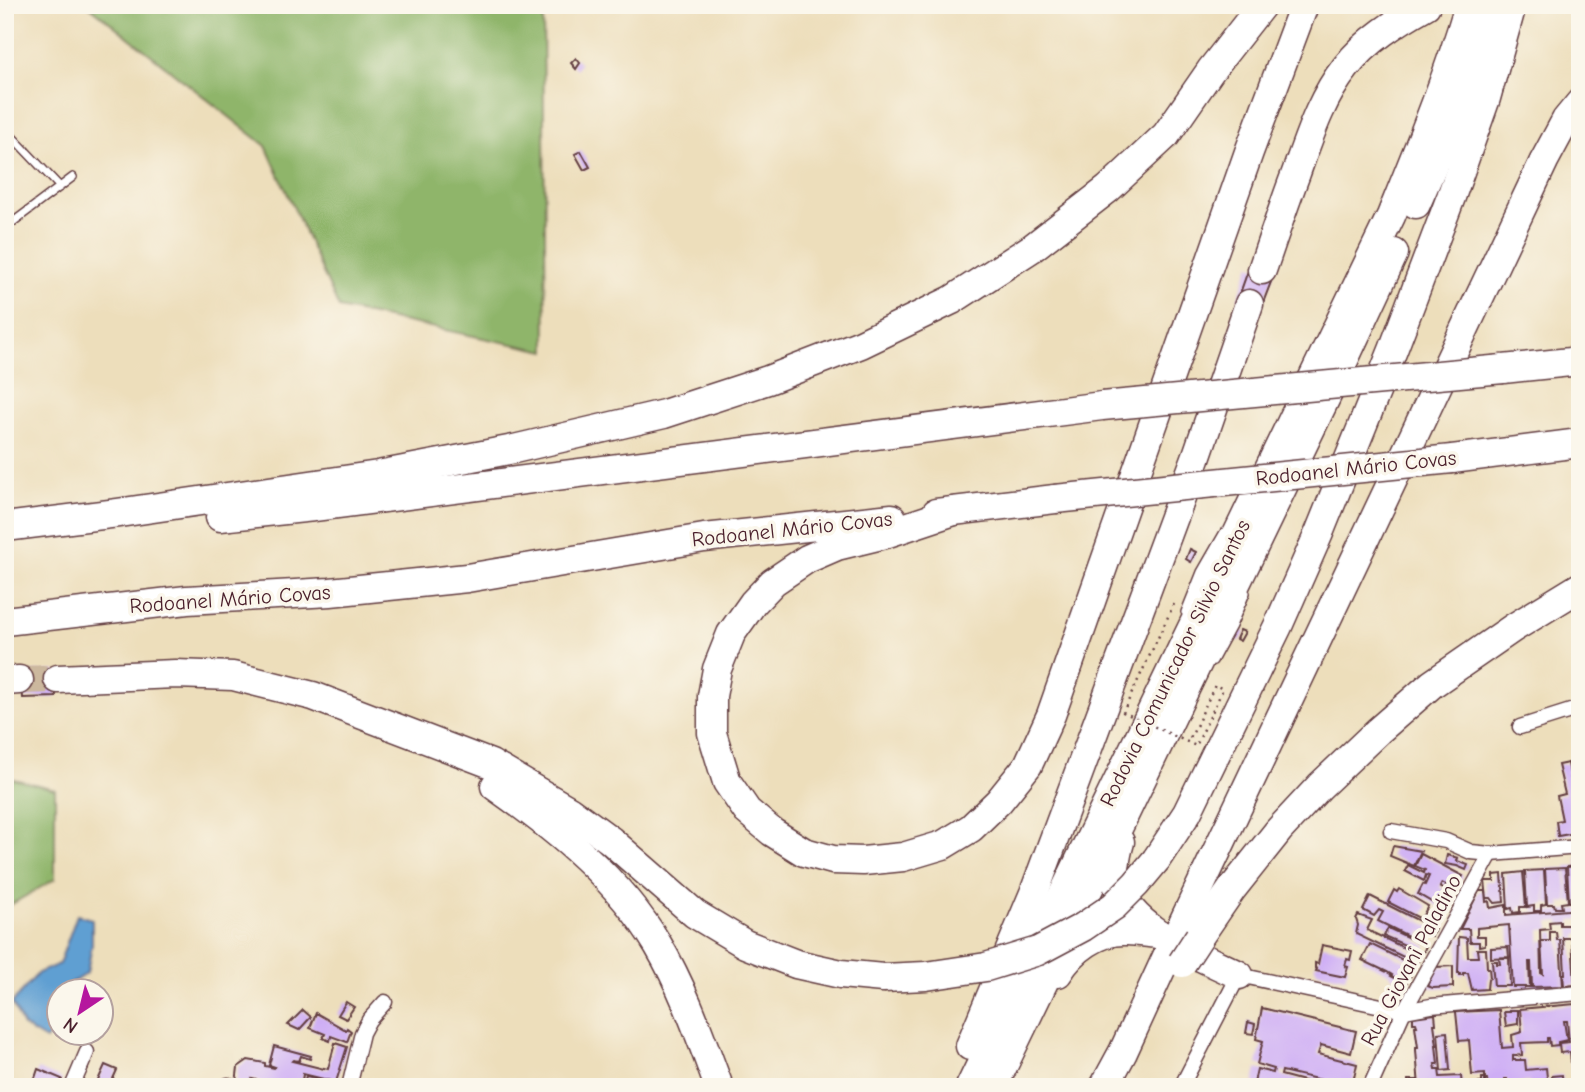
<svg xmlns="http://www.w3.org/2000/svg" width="1585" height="1092" font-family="'Comic Neue',sans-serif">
	<rect width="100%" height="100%" fill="#fbf7ec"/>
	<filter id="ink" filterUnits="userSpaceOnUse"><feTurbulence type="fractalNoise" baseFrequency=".0143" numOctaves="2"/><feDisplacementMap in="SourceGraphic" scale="14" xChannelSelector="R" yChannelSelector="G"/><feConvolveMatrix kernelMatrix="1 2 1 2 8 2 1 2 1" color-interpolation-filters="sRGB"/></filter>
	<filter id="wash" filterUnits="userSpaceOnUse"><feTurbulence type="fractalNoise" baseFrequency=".00686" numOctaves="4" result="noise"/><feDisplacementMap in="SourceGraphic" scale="28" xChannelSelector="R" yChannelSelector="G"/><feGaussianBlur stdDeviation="1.57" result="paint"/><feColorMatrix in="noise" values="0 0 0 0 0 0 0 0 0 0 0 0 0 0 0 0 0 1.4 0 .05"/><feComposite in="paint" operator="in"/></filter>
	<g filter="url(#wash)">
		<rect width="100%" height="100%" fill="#eddebb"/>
		<g fill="#8fb56a" stroke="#6c6a4a" stroke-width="2">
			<path d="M88,5H543L546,351L339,308L266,146Z"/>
			<path d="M5,777L55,789V879L5,908Z"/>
		</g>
		<path fill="#5f9fd2" stroke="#545f7e" stroke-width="2" d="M77,915L92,919V945L87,973L70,984L68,990H60L59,1021L46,1040L23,1026L12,1003L38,973L59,964Z"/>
		<g id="blocks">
			<g fill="#ceadf5">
				<path d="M576,58L580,63L576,69L571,63Z"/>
				<path d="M581,151L590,167L584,170L575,154Z"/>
				<path d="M1250,265L1274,274L1261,308L1238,299Z"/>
				<path d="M1190,549L1196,552L1191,562L1186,559Z"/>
				<path d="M1240,630L1245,632L1240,641L1236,639Z"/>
				<path d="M55,671L56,697L23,698L21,673Z"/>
				<path d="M1568,763L1579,821L1574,823L1575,833L1558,836L1556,821L1562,820L1557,796L1565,794L1558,765Z"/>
				<path d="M1393,846L1421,851L1414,866L1390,856Z"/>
				<path d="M1421,854L1463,876L1456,890L1442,883L1440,887L1445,890L1442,895L1445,896L1447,891L1453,896L1445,910L1418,894L1423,884L1425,885L1429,876L1426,875L1424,881L1405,871L1408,865L1424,873L1425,870L1415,866Z"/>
				<path d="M1447,855L1458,858L1457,861L1468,865L1466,870L1457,866L1445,864Z"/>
				<path d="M1577,857H1580V906L1576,907V902H1569L1567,867L1578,866Z"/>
				<path d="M1565,868L1568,902L1561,903L1562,908H1555L1554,904H1547L1545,869Z"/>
				<path d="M1544,870L1546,904L1541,905V911H1534V906L1527,907L1525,871Z"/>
				<path d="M1523,872L1526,907H1520V912L1513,913L1512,908L1508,909L1506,874Z"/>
				<path d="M1502,874L1504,902L1495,903L1491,898H1487L1485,881H1494V875Z"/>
				<path d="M1399,889L1428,906L1421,919L1388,902L1394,890L1397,892Z"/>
				<path d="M1479,891H1485L1486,902L1489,901L1490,908L1506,905V915L1580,909V919L1571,920V925H1560V921L1549,922L1550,929L1540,930L1541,973L1543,974L1541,941H1550V932H1556L1557,940H1560L1563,986L1532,987L1531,962H1529L1530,987H1513L1509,925L1477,928V936H1485V945L1479,946V942H1470L1469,929H1460Z"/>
				<path d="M1370,896L1435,929L1432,936L1422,931L1418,941L1378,921L1383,912L1379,910L1374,916L1363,910Z"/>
				<path d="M1358,915L1372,920L1367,930L1421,956L1412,972L1406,969L1405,971L1411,975L1406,984L1391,976L1392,975L1387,972L1362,960L1370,944L1409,963L1410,960L1356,934L1358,925L1356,919Z"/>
				<path d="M1580,927V935H1577V940L1572,939L1575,985L1564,986L1563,974H1565L1563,938H1572L1571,928Z"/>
				<path d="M1388,928L1426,946L1423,953L1384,936Z"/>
				<path d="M1459,937L1467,938L1468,957H1478L1477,949H1486L1487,968H1489L1490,978L1488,979L1487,989L1472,990L1468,973H1463V975H1460V973H1458Z"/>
				<path d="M1322,945L1352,951L1350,960L1347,959L1345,966L1348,967L1345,977L1316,971L1317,969L1315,968V963L1318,964Z"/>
				<path d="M1508,947L1509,957L1491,958V948Z"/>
				<path d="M1499,958H1509L1510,986H1494L1492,961H1497V964H1500Z"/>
				<path d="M1453,966V987L1433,988L1427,986L1436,967Z"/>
				<path d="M346,1002L354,1007L346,1019L338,1015Z"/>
				<path d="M1575,1004L1580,1046V1074L1572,1075L1570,1052L1560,1053L1559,1043L1569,1042L1567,1021H1564L1567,1040L1558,1042V1045L1550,1046L1549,1038H1547V1042L1521,1043L1522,1055L1513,1056V1060H1525L1526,1070L1546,1068L1548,1087H1529V1082L1517,1083L1518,1087H1507V1079H1505V1087H1488L1487,1079L1485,1078V1087H1475V1083H1482V1078H1485V1074L1472,1075L1469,1040L1459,1041L1456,1012L1499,1010L1502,1048L1513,1047L1512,1035L1522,1032L1520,1009Z"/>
				<path d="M1262,1008L1356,1031L1351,1053L1321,1045L1318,1054L1357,1064L1352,1087L1282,1071L1281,1075L1326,1087H1253L1257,1069L1273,1073L1274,1069L1257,1064L1263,1041L1256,1039Z"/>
				<path d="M303,1010L311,1017L299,1030L288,1025Z"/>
				<path d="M1510,1010H1518V1024L1506,1026L1504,1012H1510Z"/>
				<path d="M316,1013L346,1030L347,1028L351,1031L347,1042L331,1036L330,1041L323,1038L325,1034L310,1028Z"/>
				<path d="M1435,1014L1436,1024H1434L1437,1045H1436L1438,1064H1435L1436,1069H1439L1440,1077L1461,1076L1462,1087H1440V1085L1432,1087H1419L1416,1050V1047H1418L1415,1026H1417L1416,1023H1413V1017Z"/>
				<path d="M1248,1022L1255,1024L1253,1034L1246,1033Z"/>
				<path d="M1447,1032L1450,1070L1441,1071L1438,1033Z"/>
				<path d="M335,1043L347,1047L336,1082L303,1074L301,1087H275L266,1084L264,1087L259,1086L260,1081L252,1079L250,1084L244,1085L236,1084L238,1067L248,1060L265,1063V1066L274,1068L275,1067L269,1065L274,1046L311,1056L310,1059L301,1056L299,1061L293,1060L292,1061L324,1069V1068L328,1069Z"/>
				<path d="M105,1065L117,1070L112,1081L111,1083H109L107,1087H95Z"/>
				<path d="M38,1069L62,1079L59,1087H32Z"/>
				<path d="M1562,1075L1563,1087H1553L1552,1076Z"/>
				<path d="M306,1076L324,1080L322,1087L304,1083Z"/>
				<rect x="1408" y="1080" width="9" height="7"/>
			</g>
		</g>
	</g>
	<g filter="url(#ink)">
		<use href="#blocks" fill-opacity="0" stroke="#623c41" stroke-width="2"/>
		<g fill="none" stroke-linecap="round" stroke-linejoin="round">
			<path stroke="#ccb89e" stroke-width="28" stroke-dasharray="28 14" stroke-linecap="butt" d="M19,680L58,679"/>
			<g stroke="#623c41" stroke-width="10">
				<g id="lane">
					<path d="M5,129L60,187"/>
					<path d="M5,228L73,177"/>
					<path d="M1185,612L1201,572L1224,532"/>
					<path d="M1213,661L1232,626L1246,593"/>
				</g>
			</g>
			<g stroke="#623c41" stroke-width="17">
				<g id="street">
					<path d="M1520,727L1580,708"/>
					<path d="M1391,831L1446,841L1471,852L1491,854L1580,847"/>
					<path d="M72,1087L87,1052"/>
					<path d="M228,1087V1085"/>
					<path d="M349,1087L362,1033L369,1020L385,1002"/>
					<path d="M1181,1087L1239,975L1404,1011L1431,1006L1580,993"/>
					<path d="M1370,1087L1404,1011L1491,854"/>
				</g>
			</g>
			<g stroke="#623c41" stroke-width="31">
				<g id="highway">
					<path d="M1416,204C1445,139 1471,73 1491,5"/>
					<path d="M1262,270C1273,238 1284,205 1296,173C1309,137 1321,98 1346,67C1367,40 1396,22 1426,5"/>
					<path d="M1503,369L1580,361"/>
					<path d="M1452,459L1580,443"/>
					<path d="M954,511L882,535L837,546L807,559L773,582L753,603L731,634L717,669L712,696V733L727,782L747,811L772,832L804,852L833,860L863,861L903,857L943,845L971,828L999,801L1028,765L1051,715L1249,152L1304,5"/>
					<path d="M936,513L1055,499"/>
					<path d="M220,517L314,507L1102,406"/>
					<path d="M5,527L118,513L378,475L514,449L664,414L768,380L861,344L952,300L1032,248L1108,189L1166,135L1211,70L1262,5"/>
					<path d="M5,621L187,600L330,592L467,578L704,538L892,518"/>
					<path d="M58,679L175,674L233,676L313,696L491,764L569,810L610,840L695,914L745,944L796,964L841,974L883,978"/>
					<path d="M5,681L19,680"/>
					<path d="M495,786C556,829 619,879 658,945C684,989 701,1039 719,1087"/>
					<path d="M1120,842C1116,856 1113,871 1117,884C1130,931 1199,955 1239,975"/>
					<path d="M1156,860L1187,813L1278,626L1319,533L1393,350L1451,197L1486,98L1512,5"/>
					<path d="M1180,929L1544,161L1566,120L1580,103"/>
					<path d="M1199,937L1232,889L1279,830L1320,786L1378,731L1432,684L1513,628L1580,587"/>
					<path d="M1058,973C1072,950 1098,930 1126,931C1136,931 1148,933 1159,934"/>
					<path d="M970,1046L1034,893L1196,458L1249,304"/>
					<path d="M970,1087L1391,216C1419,147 1448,77 1469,5"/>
					<path d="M993,1087L1344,360L1394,253"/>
					<path d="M1104,1087L1123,1052L1168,954"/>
				</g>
			</g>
			<use href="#lane" stroke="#fff" stroke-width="7"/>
			<use href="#street" stroke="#fff" stroke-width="14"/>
			<use href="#highway" stroke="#fff" stroke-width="28"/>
			<g stroke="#623c41" stroke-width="31" stroke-linecap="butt">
				<g id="highway-bridge">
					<path d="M1102,406L1503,369"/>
					<path d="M1055,499L1452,459"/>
					<path d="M1182,963L1199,937"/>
					<path d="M883,978L926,976L986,967L1038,951L1083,927L1114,906L1136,884L1156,860"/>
				</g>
			</g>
			<path stroke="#623c41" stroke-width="2.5" stroke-dasharray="2 5" stroke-linecap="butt" d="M1174,604L1123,712L1196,746L1223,689L1215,685L1191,737L1186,734"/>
			<use href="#highway-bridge" stroke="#fff" stroke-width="28"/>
		</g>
	</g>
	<g text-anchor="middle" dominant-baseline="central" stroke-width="7" stroke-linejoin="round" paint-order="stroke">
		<g font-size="21" fill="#4a1f2b" stroke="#fbf7ec">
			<text transform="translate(1356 468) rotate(-6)">Rodoanel Mário Covas</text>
			<text transform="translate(792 529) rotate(-6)">Rodoanel Mário Covas</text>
			<text transform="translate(230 599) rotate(-4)">Rodoanel Mário Covas</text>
			<text transform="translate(1175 663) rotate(-64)">Rodovia Comunicador Silvio Santos</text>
			<text transform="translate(1411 960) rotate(-62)">Rua Giovani Paladino</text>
		</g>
	</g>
	<rect width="1585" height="1092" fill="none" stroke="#fbf7ec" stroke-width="28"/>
	<g transform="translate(80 1012) rotate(215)"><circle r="33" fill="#fbf7ec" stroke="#b4a19f" stroke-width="2"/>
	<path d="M0-5L12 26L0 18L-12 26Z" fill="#b5179e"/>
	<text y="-10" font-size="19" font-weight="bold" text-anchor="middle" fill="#4a1f2b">N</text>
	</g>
</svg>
